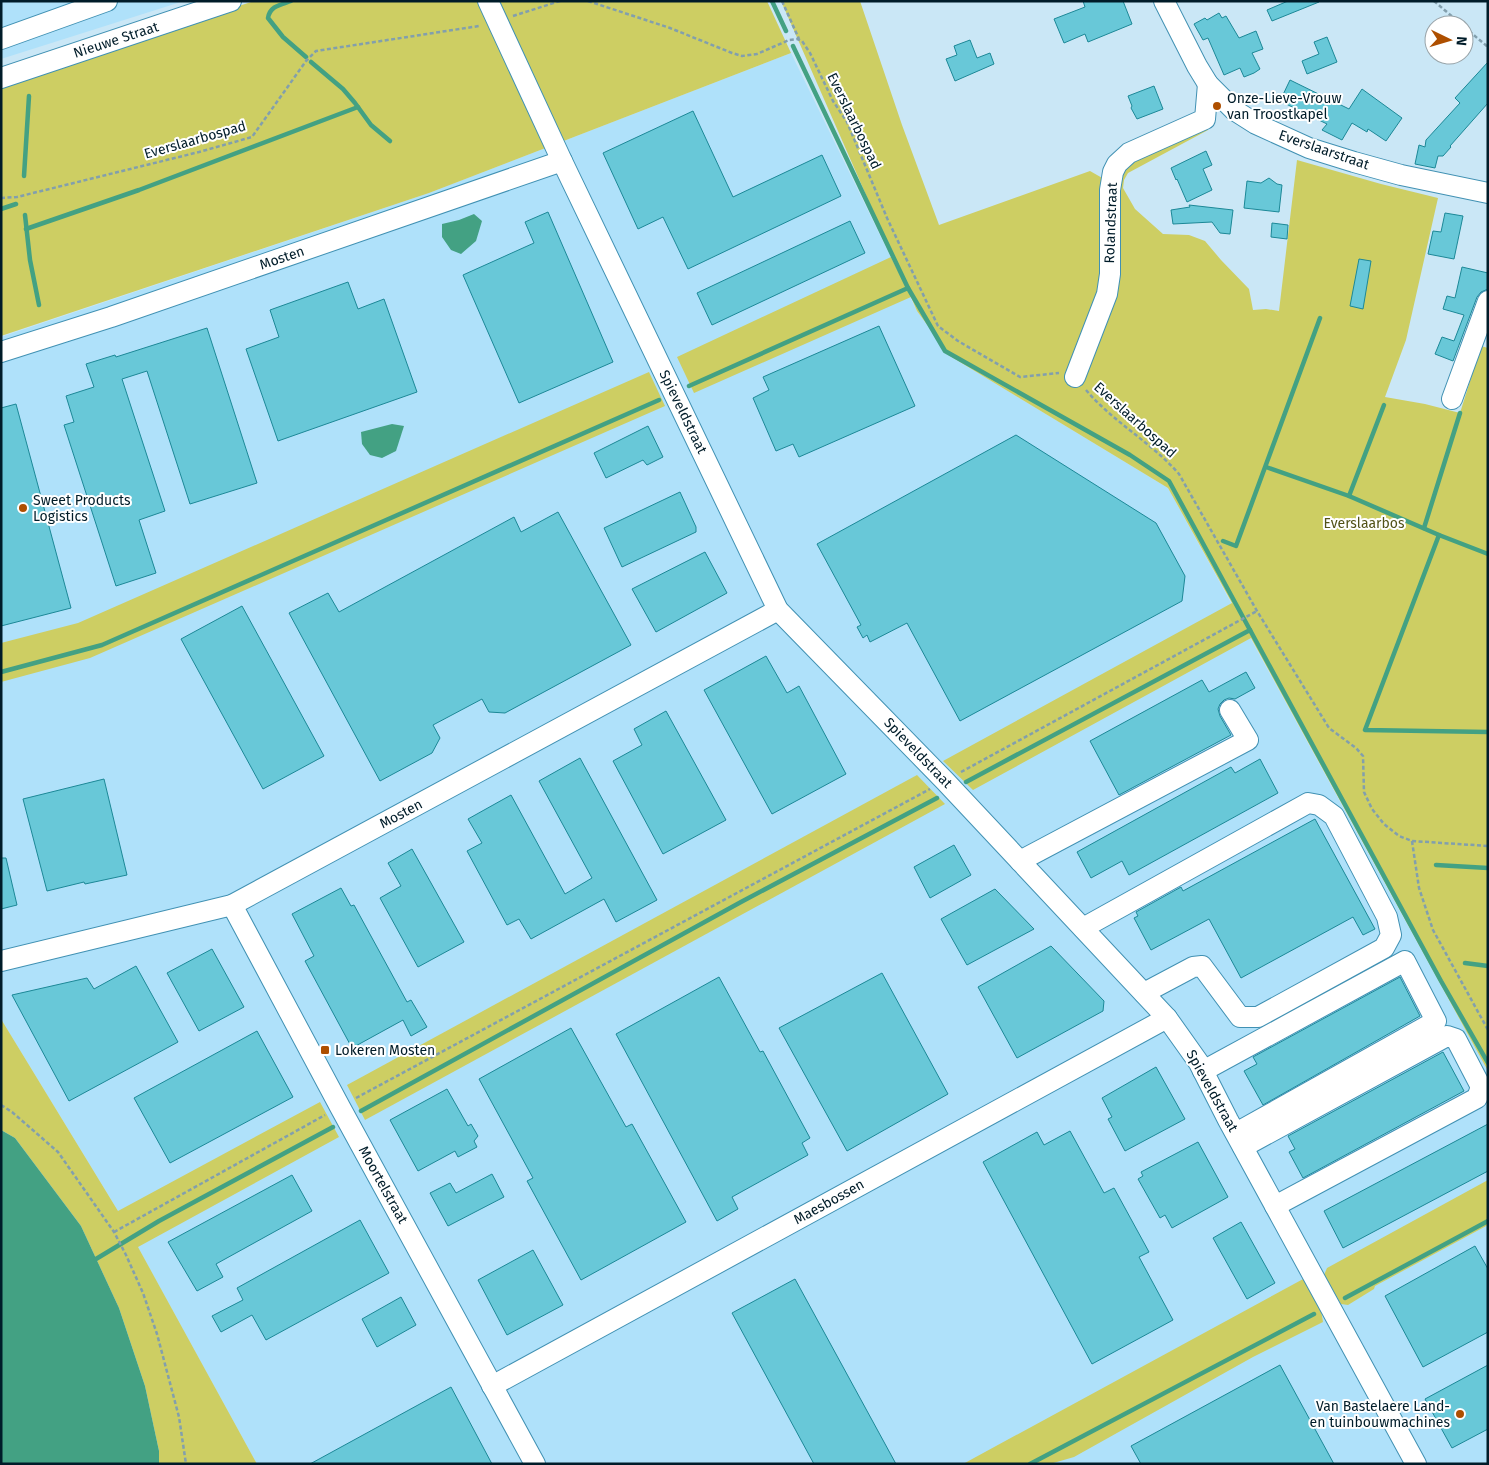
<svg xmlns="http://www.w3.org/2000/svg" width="1489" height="1465" font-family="'Fira Sans',sans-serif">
	<rect width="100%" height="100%" fill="#cae7f6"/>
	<g fill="#afe1fa">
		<path d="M1,1H184L1,59Z"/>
		<path d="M791,53L917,311L950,356L1168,488L1488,1071V1464H257L118,1211L1,1019V337L429,193Z"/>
	</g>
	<g fill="#cdce63">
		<path d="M254,1H767L791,53L429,193L1,336V85Z"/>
		<path d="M781,1H860L902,125L939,225L1090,171L1104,179L1200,113L1208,130L1128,173L1124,180L1123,188L1135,209L1163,234L1189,235L1205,241L1221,260L1249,289L1253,310L1266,309L1279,311L1297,160L1381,184L1438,198L1406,340L1385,397L1425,404L1460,413L1481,346L1488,348V1071L1251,638L973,790L943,761L1232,603L1168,488L950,356L917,311L911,297L694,393L677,357L891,257L909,293Z"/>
		<path d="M649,372L665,406L90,658L1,682V643L78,623Z"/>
		<path d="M917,775L945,804L365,1120L347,1085Z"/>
		<path d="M1,1019L118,1211L320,1102L339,1137L138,1247L257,1464H159V1451L145,1386L119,1308L81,1226L15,1138L1,1130Z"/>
		<path d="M1488,1180V1225L1375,1286L1374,1289L1348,1305L1341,1304L1324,1275L1327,1268Z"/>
		<path d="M1305,1278L1320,1304L1323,1322L1253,1357L1074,1457L1050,1464H963Z"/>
	</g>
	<g fill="#43a183">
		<path d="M474,214L482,221L476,241L461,254L451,250L442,237V224L459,220Z"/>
		<path d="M392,424L404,426L396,451L382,458L370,455L362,444L361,432Z"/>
		<path d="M1,1130L15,1138L81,1226L119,1308L145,1386L159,1451V1464H1Z"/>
	</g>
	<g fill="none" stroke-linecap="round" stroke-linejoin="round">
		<g stroke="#43a183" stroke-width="4.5">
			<path d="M291,1C280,5 270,6 268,18L283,37L306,57"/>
			<path d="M772,1L786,31"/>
			<path d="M793,46L908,288"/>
			<path d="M311,62L343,89L355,103L371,125L390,141"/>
			<path d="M24,176L29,96"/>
			<path d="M1,209L16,204"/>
			<path d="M25,215L30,260L39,305"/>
			<path d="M26,229L139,190L358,107"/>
			<path d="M689,386L908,288L945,351L1130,455L1169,481L1250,630"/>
			<path d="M1266,467L1349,496L1439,535L1488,554"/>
			<path d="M1349,496L1384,405"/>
			<path d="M1424,528L1460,413"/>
			<path d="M1439,535L1365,730L1488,732"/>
			<path d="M1223,541L1236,546L1320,318"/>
			<path d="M1,672L102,645L659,400"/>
			<path d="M966,782L1250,630L1441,981L1488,1063"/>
			<path d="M1436,865L1488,868"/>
			<path d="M1465,963L1488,966"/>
			<path d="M361,1111L741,902L937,798"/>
			<path d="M96,1259L159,1221L333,1127"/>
			<path d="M1345,1298L1488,1221"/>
			<path d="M1030,1464L1314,1314"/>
		</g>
	</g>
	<g fill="#68c8d8" stroke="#1c8897">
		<path d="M1083,1H1123L1132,24L1088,42L1085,34L1064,43L1054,19L1085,7Z"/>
		<path d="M1288,1H1319V2L1272,21L1267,10Z"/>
		<path d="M1219,13L1222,18L1226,16L1239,38L1256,31L1263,49L1252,53L1260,69L1254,73L1244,77L1240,68L1224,75L1208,38L1203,40L1194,24L1205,18L1207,20Z"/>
		<path d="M1327,37L1337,62L1307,74L1302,61L1319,54L1314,42Z"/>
		<path d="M970,40L977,58L990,53L994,64L955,81L946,59L957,55L954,46Z"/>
		<path d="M1488,62V103L1450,146L1451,147L1443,156H1438L1435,168L1415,164L1419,145L1425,147L1426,140L1460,103L1455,98Z"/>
		<path d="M1290,80L1347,108L1349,109L1362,89L1402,118L1386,141L1368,129L1367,132L1352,123L1342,140L1322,130L1327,124L1280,101Z"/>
		<path d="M1154,86L1163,109L1137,119L1131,108L1132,106L1128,96Z"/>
		<path d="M693,111L733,197L822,155L841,196L688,269L663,217L638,229L603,153Z"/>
		<path d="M1206,151L1212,165L1203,169L1212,190L1187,202L1177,179L1176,180L1171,168Z"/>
		<path d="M1269,178L1277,184L1282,185L1279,212L1244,208L1247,181L1261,183Z"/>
		<path d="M1189,205L1233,210L1230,234L1220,233L1212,222L1173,224L1171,210L1190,207Z"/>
		<path d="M548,212L613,362L519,403L463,275L534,243L525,222Z"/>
		<path d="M1445,213L1463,216L1454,259L1428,254L1433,231L1441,232Z"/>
		<path d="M850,221L865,253L712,325L697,293Z"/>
		<path d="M1272,223L1288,225L1287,239L1271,237Z"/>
		<path d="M1359,259L1371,261L1363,309L1350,306Z"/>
		<path d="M1462,267L1488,273V289L1481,292L1477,297L1453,361L1435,354L1442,337L1454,341L1464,315L1443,309L1447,296L1455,298Z"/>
		<path d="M348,282L358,309L384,299L417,392L278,441L246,349L279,337L270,310Z"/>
		<path d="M879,326L915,406L799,457L793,444L776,451L753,398L769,390L763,377Z"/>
		<path d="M207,328L257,483L190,504L147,371L122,379L165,511L139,520L156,573L116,586L64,425L74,422L66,396L94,387L86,364L115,355L116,357Z"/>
		<path d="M16,404L71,608L1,626V408Z"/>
		<path d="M648,426L663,457L647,465L643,460L606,478L594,453Z"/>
		<path d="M1016,435L1156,523L1185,576L1182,601L960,721L907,623L870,642L867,635L863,638L857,627L861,625L817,544Z"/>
		<path d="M680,492L696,527V532L622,567L604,528Z"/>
		<path d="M558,512L631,645L505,713L489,712L482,699L433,725L440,738L432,753L380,781L289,613L328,593L339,612L514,517L521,532Z"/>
		<path d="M705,552L727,593L656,632L632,589Z"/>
		<path d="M242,606L324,756L263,789L181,639Z"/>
		<path d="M766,656L787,693L799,686L846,774L772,814L704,690Z"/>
		<path d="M1246,672L1255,688L1235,699L1229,698L1224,700L1220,704L1218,709L1220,716L1231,735L1119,795L1090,741L1202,680L1209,692Z"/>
		<path d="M666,711L726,820L663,854L613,761L642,745L634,729Z"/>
		<path d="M580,758L657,900L616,922L604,899L531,939L519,919L507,925L467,851L482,843L468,819L511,795L565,894L592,878L539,781Z"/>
		<path d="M1260,759L1278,793L1129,875L1122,861L1091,878L1077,852L1231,767L1235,773Z"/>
		<path d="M104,779L127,875L85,884L84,882L47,891L23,799Z"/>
		<path d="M1315,819L1375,929L1363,935L1353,917L1241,978L1209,919L1151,950L1134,918L1138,916L1136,912L1181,887L1183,891Z"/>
		<path d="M954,845L971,875L930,898L914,867Z"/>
		<path d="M412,849L464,942L418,967L380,898L401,886L388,863Z"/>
		<path d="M1,858H6L17,905L1,909Z"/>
		<path d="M341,888L351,906L354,905L407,1002L411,1000L427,1027L411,1036L403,1020L352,1048L305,961L314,956L292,914Z"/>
		<path d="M995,889L1034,929L967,965L941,919Z"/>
		<path d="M1051,946L1104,1001L1103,1011L1017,1058L978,987Z"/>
		<path d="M212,949L244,1007L199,1031L167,973Z"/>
		<path d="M136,966L178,1042L69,1101L12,995L87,978L94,989Z"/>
		<path d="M882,973L948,1094L847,1151L779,1028Z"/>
		<path d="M719,977L760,1052L763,1051L810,1138L802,1143L808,1155L732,1197L738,1209L717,1221L616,1034Z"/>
		<path d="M1400,977L1420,1016L1263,1105L1244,1071L1257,1064L1253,1057Z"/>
		<path d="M571,1028L626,1127L632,1124L686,1222L581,1280L527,1181L533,1178L479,1079Z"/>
		<path d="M257,1031L293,1097L170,1163L134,1098Z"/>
		<path d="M1443,1052L1464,1091L1303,1178L1289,1152L1295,1149L1288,1136Z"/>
		<path d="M1156,1067L1185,1119L1125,1151L1108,1119L1112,1117L1102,1098Z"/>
		<path d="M447,1089L468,1126L471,1124L478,1136L474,1141L477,1147L458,1157L455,1151L418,1171L390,1120Z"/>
		<path d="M1488,1124V1171L1343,1248L1324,1211Z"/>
		<path d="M1070,1131L1104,1193L1114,1188L1149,1252L1139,1257L1173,1320L1092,1364L983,1162L1037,1132L1044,1145Z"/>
		<path d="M1198,1142L1228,1197L1172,1228L1165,1215L1160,1218L1138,1179L1143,1176L1141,1172Z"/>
		<path d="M492,1174L504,1197L448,1226L430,1193L450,1183L456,1193Z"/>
		<path d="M292,1175L312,1211L216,1264L223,1277L197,1291L168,1242Z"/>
		<path d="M360,1220L389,1273L266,1340L252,1315L221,1332L212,1316L243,1300L237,1288Z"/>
		<path d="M1241,1222L1275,1283L1247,1299L1213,1238Z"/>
		<path d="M1475,1246L1488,1269V1332L1423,1367L1385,1296Z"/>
		<path d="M533,1250L563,1305L507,1335L478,1280Z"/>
		<path d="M795,1279L896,1464H814L732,1313Z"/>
		<path d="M401,1297L416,1325L377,1347L362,1319Z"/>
		<path d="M1280,1365L1334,1464H1141L1131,1446Z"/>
		<path d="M1488,1365V1429L1452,1448L1425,1399Z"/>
		<path d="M451,1387L492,1464H310Z"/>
	</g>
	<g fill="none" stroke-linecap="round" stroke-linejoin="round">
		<g stroke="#4191b3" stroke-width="22">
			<g id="minor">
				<path d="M488,1L562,161L778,610L945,781L1167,1018L1199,1063L1228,1120L1416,1464"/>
				<path d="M1164,1L1197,66L1208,84L1234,110L1256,124L1309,148L1354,162L1401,175L1488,193"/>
				<path d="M1,39L107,1"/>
				<path d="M1,78L231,1"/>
				<path d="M1,352L111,317L562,161"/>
				<path d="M1075,377L1107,294L1110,274V190L1113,172L1117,164L1129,153L1205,119L1208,84"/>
				<path d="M1452,399L1488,301"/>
				<path d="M1020,861L1248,740L1230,710"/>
				<path d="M232,905L340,1107L535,1464"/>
				<path d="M1083,928L1308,803L1319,805L1334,816L1387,917L1391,935L1384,948L1258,1017H1240L1202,966L1193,967L1144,993"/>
				<path d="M1,961L232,905L778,610"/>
				<path d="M1203,1071L1405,961L1436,1021L1236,1133"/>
				<path d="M1243,1147L1447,1036L1456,1039L1481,1087L1477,1098L1275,1206"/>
				<path d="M492,1386L1167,1018"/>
			</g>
		</g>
		<g stroke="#829fad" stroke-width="2.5" stroke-dasharray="4 2.5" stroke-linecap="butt">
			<path d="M588,1L670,28L732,53L742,56L757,54L789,40L797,39L802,41L810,53L833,101L847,122L887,218L938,326L958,341L1020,377L1059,373"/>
			<path d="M782,1L799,39"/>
			<path d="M1434,1L1462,25"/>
			<path d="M513,16L560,1"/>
			<path d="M1464,27L1488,47"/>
			<path d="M1,198L17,197L199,152L252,137L306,61L316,51L479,26"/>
			<path d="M1086,390C1113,422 1151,442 1179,474L1257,611L1329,728L1356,748L1363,756L1364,792L1372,809L1384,824L1399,836L1412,841L1488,846"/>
			<path d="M961,772L1257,611"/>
			<path d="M1412,841L1419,888L1433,930L1488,1030"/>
			<path d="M356,1098L930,789"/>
			<path d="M1,1105L12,1112L58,1152L114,1232L126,1255L143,1293L157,1334L179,1417L186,1464"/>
			<path d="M114,1232L325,1115"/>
		</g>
		<use href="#minor" stroke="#fff" stroke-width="20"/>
	</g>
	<g fill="#ae4f00" stroke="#fff" stroke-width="2">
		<circle cx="1217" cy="106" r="5"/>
		<circle cx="23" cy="508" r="5"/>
		<rect x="320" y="1045" width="10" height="10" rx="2.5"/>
		<circle cx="1460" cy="1414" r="5"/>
	</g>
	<g text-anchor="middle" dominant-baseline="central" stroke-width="4" stroke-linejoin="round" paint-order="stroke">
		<g font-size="14" fill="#001c29" stroke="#fff">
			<text transform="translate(116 40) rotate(-18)">Nieuwe Straat</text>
			<text transform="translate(854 121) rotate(64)">Everslaarbospad</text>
			<text transform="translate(195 140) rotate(-16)">Everslaarbospad</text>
			<text transform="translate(1324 150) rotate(19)">Everslaarstraat</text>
			<text transform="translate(1111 223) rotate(-88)">Rolandstraat</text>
			<text transform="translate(282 258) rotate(-19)">Mosten</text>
			<text transform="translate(683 412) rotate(64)">Spieveldstraat</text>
			<text transform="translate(1135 420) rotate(42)">Everslaarbospad</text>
			<text transform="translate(918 753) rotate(46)">Spieveldstraat</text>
			<text transform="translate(401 814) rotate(-28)">Mosten</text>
			<text transform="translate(1212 1091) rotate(61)">Spieveldstraat</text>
			<text transform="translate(383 1185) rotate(61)">Moortelstraat</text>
			<text transform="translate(829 1202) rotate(-29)">Maesbossen</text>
		</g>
		<g font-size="14" fill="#001c29" stroke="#fff" text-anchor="start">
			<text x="1227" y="98">Onze-Lieve-Vrouw<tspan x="1227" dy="16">van Troostkapel</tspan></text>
			<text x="33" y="500">Sweet Products<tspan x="33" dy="16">Logistics</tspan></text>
			<text x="335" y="1050">Lokeren Mosten</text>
			<text x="1450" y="1406" text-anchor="end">Van Bastelaere Land-<tspan x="1450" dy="16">en tuinbouwmachines</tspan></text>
		</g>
		<g font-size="14" fill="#525217" stroke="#fff">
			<text x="1364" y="523">Everslaarbos</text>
		</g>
	</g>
	<rect width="1489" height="1465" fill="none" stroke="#001c29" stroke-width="5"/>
	<g transform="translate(1449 40) rotate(95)"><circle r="24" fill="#ffffff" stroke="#99a4a9"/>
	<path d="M0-4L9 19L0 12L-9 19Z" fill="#ae4f00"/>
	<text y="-8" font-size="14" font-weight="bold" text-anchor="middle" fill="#001c29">N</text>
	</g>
</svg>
